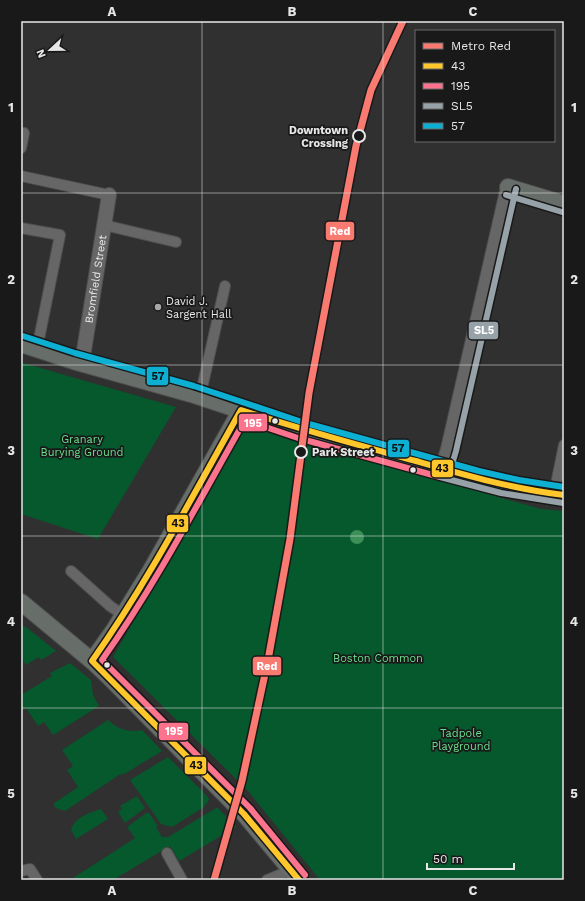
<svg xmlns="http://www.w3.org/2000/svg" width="585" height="901" font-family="'Work Sans',sans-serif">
	<rect width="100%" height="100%" fill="#303030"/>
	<g fill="#06582d">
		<path d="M23,363L176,407L98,539L21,514V364Z"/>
		<path d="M253,429L262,431L541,509L564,511V880H320L248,791L113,657L242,433L244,432Z"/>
		<path d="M21,625L26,627L56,651L41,660L39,657L26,665L21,657Z"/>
		<path d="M70,663L91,680L93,695L99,706L53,735L44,722L38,726L26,708L21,711V695L52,676L50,673Z"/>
		<path d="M108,720C118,729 128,733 142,730L162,751L126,773L119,775L65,811L56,808L53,804L78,787L67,770L73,766L62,750Z"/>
		<path d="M168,757L208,797L209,800L204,807L172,827L161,824L130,780Z"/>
		<path d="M137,796L145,808L125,823L118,812L122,809L120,806Z"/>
		<path d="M216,808H218L236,827L179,861L170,846L113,880H70L135,838L127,827L146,813H149L158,826L156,827L162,837H168Z"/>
		<path d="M101,809L108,819L76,839L71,830C75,817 89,813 101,809Z"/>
	</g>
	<circle fill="#3b8f57" cx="357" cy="537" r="7"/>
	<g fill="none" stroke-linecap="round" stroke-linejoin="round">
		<g stroke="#4e4e4e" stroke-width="12">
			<g id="street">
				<path d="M21,148L24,133"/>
				<path d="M21,176L109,195"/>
				<path d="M104,225L176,242"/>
				<path d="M21,228L60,235L37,349"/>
				<path d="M200,397L225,286"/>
				<path d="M554,494L564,445"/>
				<path d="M71,571L110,606L123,615"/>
				<path d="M167,853L182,880"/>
				<path d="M21,871L30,869L37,880"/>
				<path d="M267,880L291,870"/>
			</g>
		</g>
		<g stroke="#4e4e4e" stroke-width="16">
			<g id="secondary">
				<path id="s1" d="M82,363L109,195"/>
				<path d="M442,469L448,449L508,187"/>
			</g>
		</g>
		<g stroke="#4e4e4e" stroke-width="18">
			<g id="primary">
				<path d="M508,187L564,204"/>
				<path d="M21,344L73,361L191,394L300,430L477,479L518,488L564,495"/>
				<path d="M21,602L92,661L109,677L244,814L299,880"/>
				<path d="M92,661L114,630L151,570L241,410"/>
			</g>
		</g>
		<use href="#street" stroke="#666" stroke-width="10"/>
		<use href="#secondary" stroke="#666" stroke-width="14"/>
		<use href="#primary" stroke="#676e69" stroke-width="16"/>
		<g stroke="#181918" stroke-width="9">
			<path id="bus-1" d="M299,880L244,814L92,661C148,582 193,495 241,410C299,429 358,445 416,461C465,475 513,489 564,495"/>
		</g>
		<g stroke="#181918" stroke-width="9">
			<path id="bus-2" d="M305,875L250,808L102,660C156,584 199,501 245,420L298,438L440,477"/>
		</g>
		<g stroke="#181918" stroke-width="9">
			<g id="bus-3">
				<path d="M506,195L562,212"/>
				<path d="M450,471L456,451L516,189"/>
				<path d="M440,477L501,493L563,503"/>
			</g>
		</g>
		<g stroke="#181918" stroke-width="9">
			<path id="bus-4" d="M23,336L75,353L194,386L302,422L479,471L519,480L564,487"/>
		</g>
		<use href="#bus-1" stroke="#ffc72c" stroke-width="6"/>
		<use href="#bus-2" stroke="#fc738d" stroke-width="6"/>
		<use href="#bus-3" stroke="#97a1a8" stroke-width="6"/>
		<use href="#bus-4" stroke="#0dafd3" stroke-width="6"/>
		<g stroke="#181918" stroke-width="10">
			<path id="metro-1" d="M214,880L242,781L268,660L290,539L309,393L356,146L371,90L403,21"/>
		</g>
		<use href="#metro-1" stroke="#f97a71" stroke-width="7"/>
	</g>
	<path fill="none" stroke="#e6e7e6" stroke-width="1" stroke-opacity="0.55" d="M202,21V880M383,21V880M21,193H564M21,365H564M21,536H564M21,708H564"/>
	<g fill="#181918" stroke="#e6e7e6" stroke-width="2">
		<circle cx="359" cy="136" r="6"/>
		<circle cx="301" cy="452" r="6"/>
	</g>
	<circle fill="#a6a7a6" stroke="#181918" stroke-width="1.5" cx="158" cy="307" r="4"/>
	<g fill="#e6e7e6" stroke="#181918" stroke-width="1.5">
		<circle cx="275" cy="421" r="3.5"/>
		<circle cx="413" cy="470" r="3.5"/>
		<circle cx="107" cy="665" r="3.5"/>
	</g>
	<g text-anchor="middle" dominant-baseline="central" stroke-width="3.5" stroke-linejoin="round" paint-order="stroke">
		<g font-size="11" font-weight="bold" fill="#e6e7e6" stroke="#181918" text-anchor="end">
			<text x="348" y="130">Downtown<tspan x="348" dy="13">Crossing</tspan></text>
			<text x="312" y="452" text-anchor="start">Park Street</text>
		</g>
		<g font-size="11" fill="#e6e7e6" stroke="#181918">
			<text stroke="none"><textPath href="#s1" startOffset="85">Bromfield Street</textPath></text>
		</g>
		<g font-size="11" fill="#e6e7e6" stroke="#181918" text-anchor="start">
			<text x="166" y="301">David J.<tspan x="166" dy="13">Sargent Hall</tspan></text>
		</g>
		<g font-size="11" fill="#69df8f" stroke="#181918">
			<text x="82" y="439">Granary<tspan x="82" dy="13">Burying Ground</tspan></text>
			<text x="378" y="658">Boston Common</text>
			<text x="461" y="733">Tadpole<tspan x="461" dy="13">Playground</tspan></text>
		</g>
	</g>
	<g stroke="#181918" stroke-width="1.5">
		<rect x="325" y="221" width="30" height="20" rx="4" fill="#f97a71"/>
		<rect x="468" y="321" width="31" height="19" rx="4" fill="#97a1a8"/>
		<rect x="146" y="366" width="23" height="20" rx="4" fill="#0dafd3"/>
		<rect x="238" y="413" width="30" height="19" rx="4" fill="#fc738d"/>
		<rect x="387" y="439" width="23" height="19" rx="4" fill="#0dafd3"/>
		<rect x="431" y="459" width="23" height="19" rx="4" fill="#ffc72c"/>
		<rect x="166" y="514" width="23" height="19" rx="4" fill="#ffc72c"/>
		<rect x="252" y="656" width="30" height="20" rx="4" fill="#f97a71"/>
		<rect x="158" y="722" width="31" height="19" rx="4" fill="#fc738d"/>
		<rect x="184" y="756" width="23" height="19" rx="4" fill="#ffc72c"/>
	</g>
	<g font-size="11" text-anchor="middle" font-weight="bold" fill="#fff">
		<text x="340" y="235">Red</text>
		<text x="484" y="334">SL5</text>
		<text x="253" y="427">195</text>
		<text x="267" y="670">Red</text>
		<text x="174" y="735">195</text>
	</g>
	<g font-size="11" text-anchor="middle" font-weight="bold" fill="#111">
		<text x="158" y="380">57</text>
		<text x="398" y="452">57</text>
		<text x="442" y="472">43</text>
		<text x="178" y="527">43</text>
		<text x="196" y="769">43</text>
	</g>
	<rect width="585" height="901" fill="none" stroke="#181918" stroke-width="44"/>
	<rect x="415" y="30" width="140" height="112" fill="#181918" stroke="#6a6b6a"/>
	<rect x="423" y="43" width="20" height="6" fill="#f97a71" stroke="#6a6b6a"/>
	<text x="451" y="50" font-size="12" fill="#e6e7e6">Metro Red</text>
	<rect x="423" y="63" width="20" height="6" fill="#ffc72c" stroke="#6a6b6a"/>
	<text x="451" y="70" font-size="12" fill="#e6e7e6">43</text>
	<rect x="423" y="83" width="20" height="6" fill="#fc738d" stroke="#6a6b6a"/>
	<text x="451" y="90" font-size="12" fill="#e6e7e6">195</text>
	<rect x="423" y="103" width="20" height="6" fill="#97a1a8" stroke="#6a6b6a"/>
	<text x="451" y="110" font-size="12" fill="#e6e7e6">SL5</text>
	<rect x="423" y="123" width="20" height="6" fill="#0dafd3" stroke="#6a6b6a"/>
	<text x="451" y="130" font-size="12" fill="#e6e7e6">57</text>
	<g transform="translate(50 50) rotate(248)" stroke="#181918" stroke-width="3" paint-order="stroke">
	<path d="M0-3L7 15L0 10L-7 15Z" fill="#e6e7e6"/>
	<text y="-6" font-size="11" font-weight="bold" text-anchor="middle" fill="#e6e7e6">N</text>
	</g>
	<path d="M427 863v6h87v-6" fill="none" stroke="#e6e7e6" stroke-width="2"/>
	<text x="433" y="863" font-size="12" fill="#e6e7e6" stroke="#181918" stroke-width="3" paint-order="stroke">50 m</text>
	<rect x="22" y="22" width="541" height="857" fill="none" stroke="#e6e7e6" stroke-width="1.5"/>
	<g font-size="13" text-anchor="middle" font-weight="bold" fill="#e6e7e6">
		<text x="112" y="16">A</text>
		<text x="292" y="16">B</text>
		<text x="473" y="16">C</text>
		<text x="11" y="112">1</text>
		<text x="574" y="112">1</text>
		<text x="11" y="284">2</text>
		<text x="574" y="284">2</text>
		<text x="11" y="455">3</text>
		<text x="574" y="455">3</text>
		<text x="11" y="626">4</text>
		<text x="574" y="626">4</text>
		<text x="11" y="798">5</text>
		<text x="574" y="798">5</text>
		<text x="112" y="895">A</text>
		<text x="292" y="895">B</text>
		<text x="473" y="895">C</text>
	</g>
</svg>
